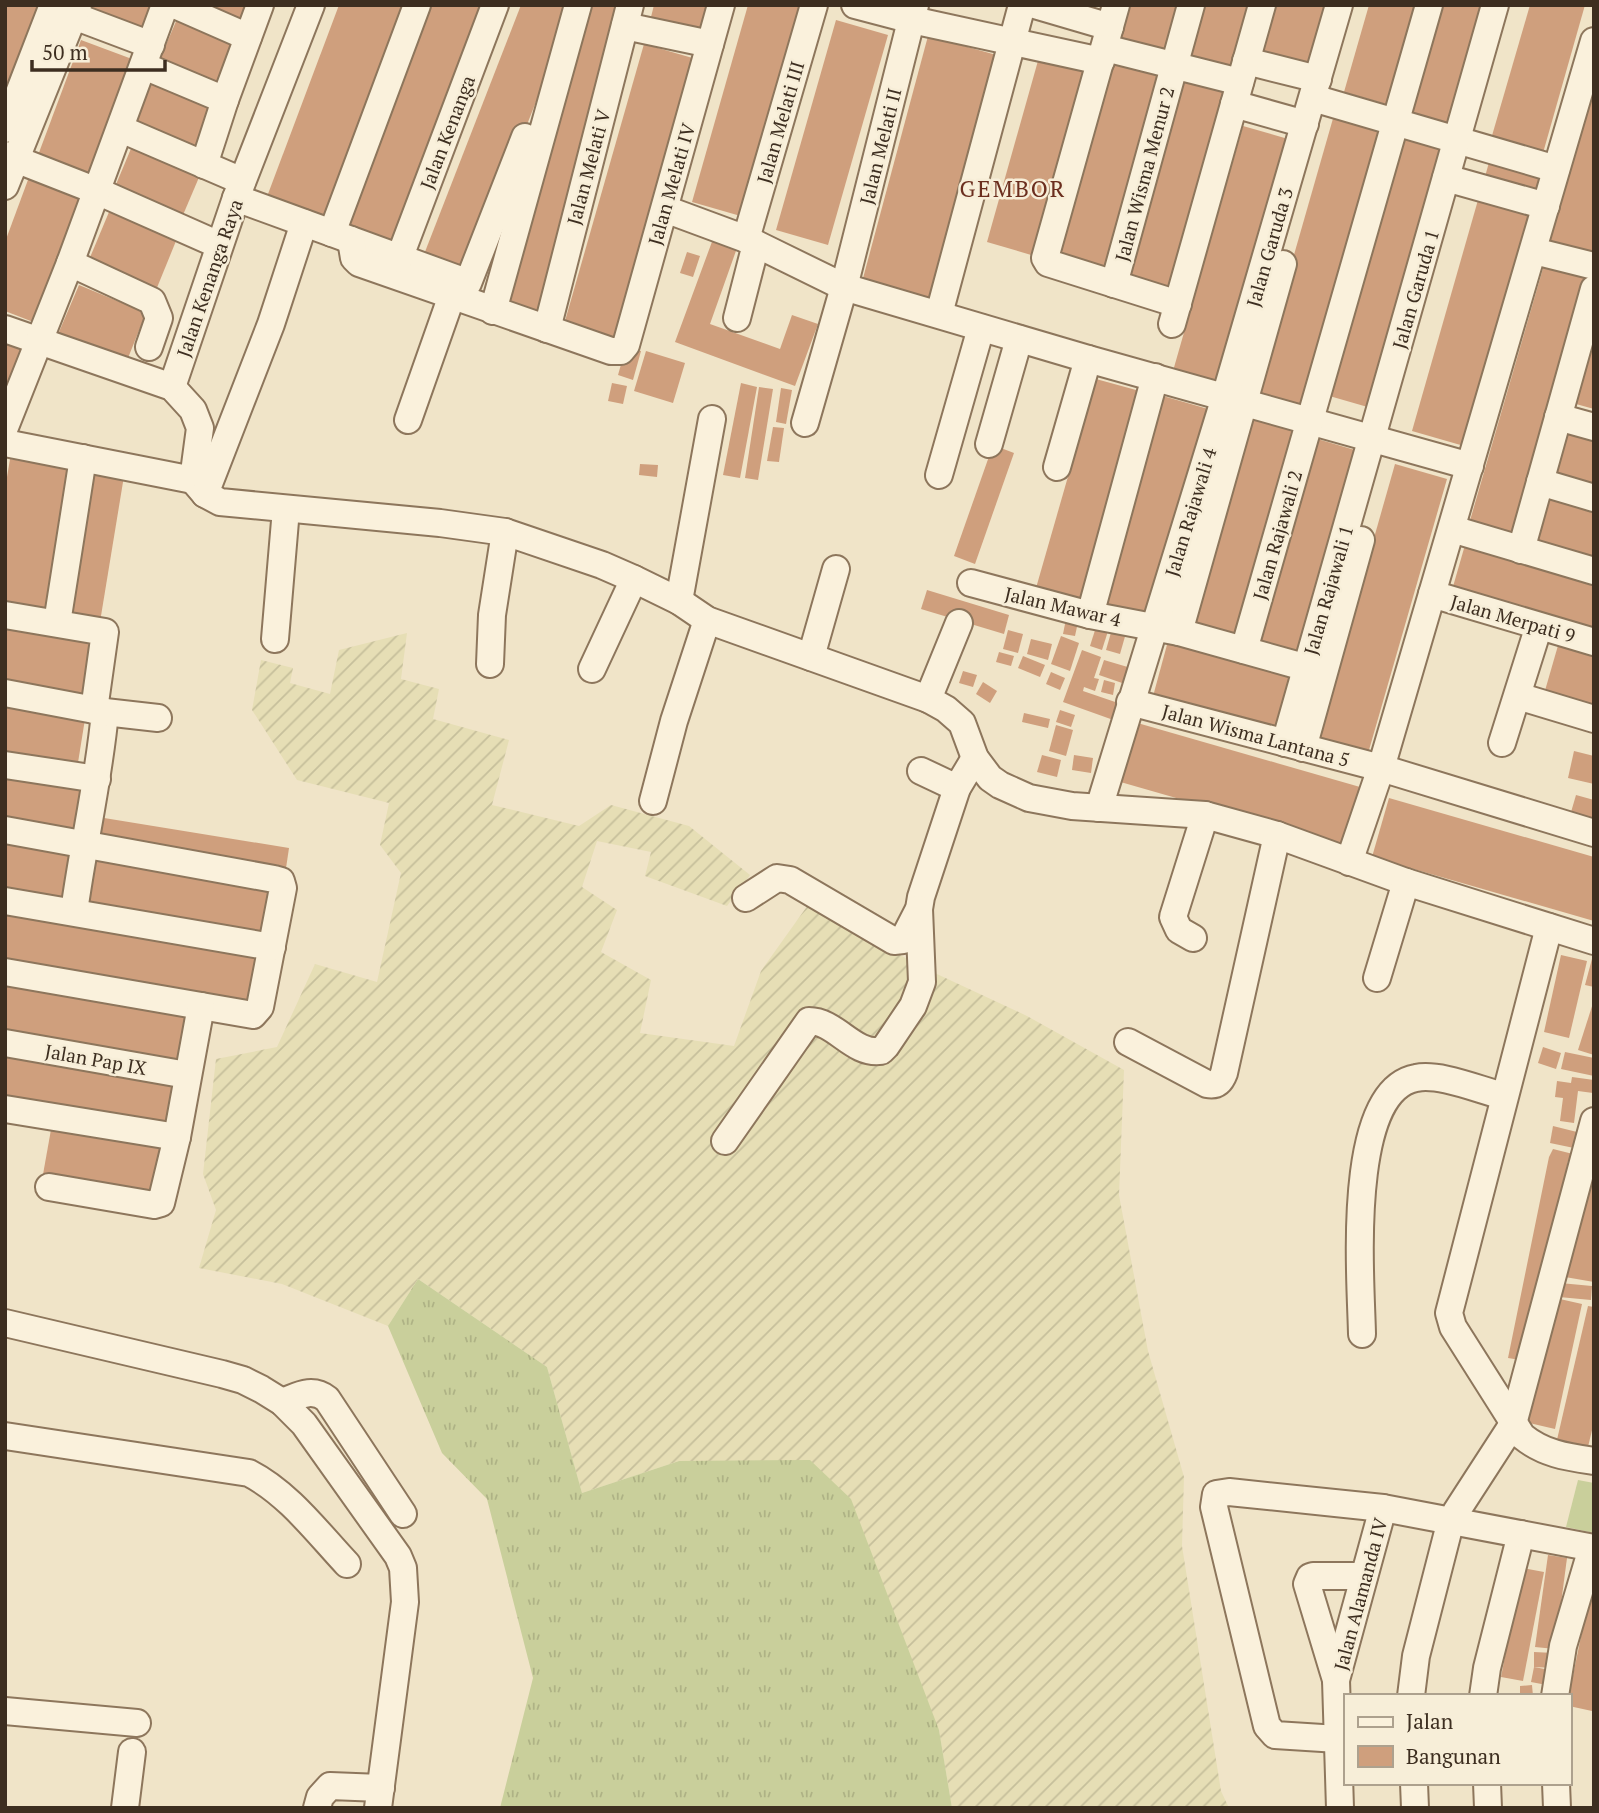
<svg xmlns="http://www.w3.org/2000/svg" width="1599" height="1813" font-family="'PT Serif',serif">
	<defs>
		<pattern id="farmland-furrows" width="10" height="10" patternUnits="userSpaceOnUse" patternTransform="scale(1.75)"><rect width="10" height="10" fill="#e6deb5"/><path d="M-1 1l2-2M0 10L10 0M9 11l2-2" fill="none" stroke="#c6bf9b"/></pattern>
		<pattern id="grass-tufts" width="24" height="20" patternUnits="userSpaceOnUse" patternTransform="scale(1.75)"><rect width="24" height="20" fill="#c9cf9b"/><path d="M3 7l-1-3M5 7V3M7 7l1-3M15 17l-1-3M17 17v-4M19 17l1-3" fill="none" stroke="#aeb285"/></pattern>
	</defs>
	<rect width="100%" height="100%" fill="#f0e4c8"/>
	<path fill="url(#farmland-furrows)" d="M407,633L401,679L439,689L433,719L509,740L492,805L579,826L611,805L689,826L750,875L727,906L645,876L651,852L597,841L582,887L617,910L601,952L651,980L640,1033L734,1046L761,971L808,905L924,968L1027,1016L1124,1070L1119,1195L1148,1351L1184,1477L1182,1546L1221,1791L1229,1808H952L939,1730L679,1461L582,1493L547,1367L418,1279L388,1326L282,1284L199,1268L216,1210L203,1174L216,1059L277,1047L315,964L377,982L401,873L380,845L389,803L297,780L252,710L261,660L293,668L290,683L330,694L339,650Z"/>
	<path fill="url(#grass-tufts)" d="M418,1279L547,1367L582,1493L679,1461L810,1460L851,1499L939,1730L952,1808H500L533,1678L487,1499L442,1453L388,1326Z"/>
	<path fill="#c9cf9b" d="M1578,1480L1594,1483V1533L1566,1527Z"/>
	<g fill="#cf9f7d">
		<path d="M5,5H38L5,92Z"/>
		<path d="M90,5H157L144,40L85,18Z"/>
		<path d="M181,5H256L244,32Z"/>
		<path d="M339,5H406L324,224L265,202Z"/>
		<path d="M426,5H493L400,253L341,231Z"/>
		<path d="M521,5H574L468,275L423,257Z"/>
		<path d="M586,5H623L538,322L505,314Z"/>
		<path d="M654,5H711L701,40L649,25Z"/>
		<path d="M748,5L804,7L744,217L692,202Z"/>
		<path d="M1129,5H1185L1170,60L1118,45Z"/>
		<path d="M1202,5H1258L1237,79L1185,64Z"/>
		<path d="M1270,5H1326L1307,72L1255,57Z"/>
		<path d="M1369,5H1425L1396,107L1344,92Z"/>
		<path d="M1437,5H1493L1457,130L1405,115Z"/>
		<path d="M1530,5H1585L1541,160L1489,146Z"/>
		<path d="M180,12L247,40L224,94L157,66Z"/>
		<path d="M836,20L888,35L828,245L776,230Z"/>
		<path d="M928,36L1000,56L933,302L862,282Z"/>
		<path d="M81,40L140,62L92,188L34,166Z"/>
		<path d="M644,44L696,59L615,343L563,328Z"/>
		<path d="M1041,50L1093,65L1038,257L987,242Z"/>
		<path d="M1116,52L1168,66L1108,276L1056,261Z"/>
		<path d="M1182,75L1234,90L1174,299L1122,284Z"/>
		<path d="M154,78L222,106L199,161L131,132Z"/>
		<path d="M1594,79V254L1547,240Z"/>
		<path d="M1334,115L1386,130L1305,413L1253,398Z"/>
		<path d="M1243,126L1295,141L1223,393L1171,378Z"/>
		<path d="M1400,136L1452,151L1378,410L1326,395Z"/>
		<path d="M135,139L203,168L180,222L112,194Z"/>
		<path d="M1491,155L1542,169L1534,199L1483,184Z"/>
		<path d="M32,169L91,192L41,325L5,311V242Z"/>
		<path d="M1480,193L1532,206L1464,446L1412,431Z"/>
		<path d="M109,212L176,241L154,295L86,267Z"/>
		<path d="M713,239L737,248L710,324L780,349L792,315L818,324L795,386L675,342Z"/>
		<path d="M687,252L700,256L693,277L680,273Z"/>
		<path d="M1544,265L1594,279L1521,539L1469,524Z"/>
		<path d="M79,285L146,313L124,368L56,339Z"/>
		<path d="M5,341L23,348L5,394Z"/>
		<path d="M1593,345H1594V409L1576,404Z"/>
		<path d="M626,347L641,351L633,380L618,375Z"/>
		<path d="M646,351L685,363L673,403L634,391Z"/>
		<path d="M1096,379L1147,393L1087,603L1036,588Z"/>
		<path d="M612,383L627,386L623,404L608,401Z"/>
		<path d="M741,383L757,387L740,478L723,475Z"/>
		<path d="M759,387L773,389L758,480L745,478Z"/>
		<path d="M781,388L792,390L786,424L776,422Z"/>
		<path d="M1163,396L1215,411L1155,621L1103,606Z"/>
		<path d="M1249,418L1300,433L1240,642L1189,628Z"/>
		<path d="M1570,426L1594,433V497L1553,485Z"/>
		<path d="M773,427L784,428L779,462L767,461Z"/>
		<path d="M1314,438L1365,453L1306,662L1254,647Z"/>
		<path d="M993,445L1014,453L975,564L954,556Z"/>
		<path d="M10,459L78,470L55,617L5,609V489Z"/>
		<path d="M640,464L658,465L657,477L639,475Z"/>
		<path d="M1395,464L1447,479L1367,757L1316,742Z"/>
		<path d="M88,470L124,476L100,622L64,616Z"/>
		<path d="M1552,493L1594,505V569L1535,552Z"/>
		<path d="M1467,538L1594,575V639L1450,597Z"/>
		<path d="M927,590L1009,615L1004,634L921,609Z"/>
		<path d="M1066,619L1078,622L1075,636L1063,634Z"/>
		<path d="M5,627L103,643L94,699L5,684Z"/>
		<path d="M1096,627L1108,631L1102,650L1090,646Z"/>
		<path d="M1112,629L1126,633L1120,654L1106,650Z"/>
		<path d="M1008,630L1023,634L1018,653L1003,649Z"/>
		<path d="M1061,636L1079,643L1070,671L1051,664Z"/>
		<path d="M1031,639L1052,644L1048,660L1027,654Z"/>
		<path d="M1168,641L1301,679L1285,738L1152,700Z"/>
		<path d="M1559,642L1594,652V715L1542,701Z"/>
		<path d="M1082,650L1101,657L1094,678L1099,679L1095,691L1084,687L1083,691L1124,705L1119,722L1063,702Z"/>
		<path d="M999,652L1014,656L1011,666L996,662Z"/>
		<path d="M1023,656L1045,665L1040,677L1018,668Z"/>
		<path d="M1104,660L1131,668L1125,684L1099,675Z"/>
		<path d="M963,671L977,675L973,687L959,683Z"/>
		<path d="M1051,672L1065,678L1060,690L1046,684Z"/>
		<path d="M1104,680L1115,683L1113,695L1101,692Z"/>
		<path d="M983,682L997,691L990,703L976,694Z"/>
		<path d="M5,706L85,719L76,775L5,763Z"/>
		<path d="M1060,710L1075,715L1071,727L1056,722Z"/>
		<path d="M1024,713L1050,719L1048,728L1022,722Z"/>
		<path d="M1134,722L1367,789L1350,848L1117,781Z"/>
		<path d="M1056,725L1073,730L1066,756L1049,751Z"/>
		<path d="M1574,751L1594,756V784L1568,778Z"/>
		<path d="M1042,755L1061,760L1057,777L1037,772Z"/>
		<path d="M1074,755L1093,758L1091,773L1072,770Z"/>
		<path d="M5,769L82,782L72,838L5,827Z"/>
		<path d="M1576,795L1594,800V827L1569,819Z"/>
		<path d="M1389,798L1594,857V921L1372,857Z"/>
		<path d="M98,817L289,848L285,875L94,844Z"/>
		<path d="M5,843L76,855L67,911L5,901Z"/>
		<path d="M90,855L281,887L272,942L80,911Z"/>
		<path d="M5,913L263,955L254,1011L5,970Z"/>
		<path d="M1561,955L1587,961L1569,1038L1544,1032Z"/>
		<path d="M1593,955H1594V987L1585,985Z"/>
		<path d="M5,984L192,1015L183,1071L5,1041Z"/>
		<path d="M1594,1000V1055L1578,1050Z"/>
		<path d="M1543,1047L1561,1053L1556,1069L1538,1063Z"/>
		<path d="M5,1048L176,1077L167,1132L5,1106Z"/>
		<path d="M1565,1052L1594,1058V1076L1561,1069Z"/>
		<path d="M1572,1077L1594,1080L1593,1093L1578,1091L1574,1123L1560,1121L1563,1098L1555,1097L1557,1081L1571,1083Z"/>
		<path d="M52,1124L162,1142L152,1198L42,1180Z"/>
		<path d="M1553,1126L1577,1132L1574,1148L1550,1143Z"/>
		<path d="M1594,1145V1282L1565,1277Z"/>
		<path d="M1553,1149L1573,1154L1568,1161L1526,1361L1508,1358L1549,1157Z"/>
		<path d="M1560,1283L1592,1286L1591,1300L1559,1297Z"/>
		<path d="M1551,1297L1582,1304L1555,1429L1525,1422Z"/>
		<path d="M1588,1306L1594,1307V1422L1587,1451L1556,1444Z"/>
		<path d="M1548,1555L1567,1558L1555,1649L1535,1647Z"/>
		<path d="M1522,1568L1544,1572L1523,1681L1501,1677Z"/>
		<path d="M1593,1578L1594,1703L1592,1711L1569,1706V1695Z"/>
		<path d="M1534,1652L1554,1653V1668L1534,1667Z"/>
		<path d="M1534,1667L1555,1671L1552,1686L1531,1682Z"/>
		<path d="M1532,1685L1533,1696H1520V1686Z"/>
	</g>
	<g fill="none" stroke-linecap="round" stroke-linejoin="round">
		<g stroke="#8d765c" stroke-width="30">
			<g id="minor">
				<path d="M175,5L248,37"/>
				<path d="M855,5L912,20L1101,61"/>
				<path d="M1035,5L1110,27"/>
				<path d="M1116,5L1045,258L1048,263L1178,304"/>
				<path d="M74,16L151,45"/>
				<path d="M625,26L710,44"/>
				<path d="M1105,48L1240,82"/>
				<path d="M1246,61L1318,79"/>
				<path d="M144,66L225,100L204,165"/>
				<path d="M1313,98L1556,169"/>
				<path d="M225,100L260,5"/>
				<path d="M1234,104L1305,124"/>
				<path d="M5,129L53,5"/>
				<path d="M121,129L242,181"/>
				<path d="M5,155L97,191L219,245"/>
				<path d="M1446,178L1546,206"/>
				<path d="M5,186L78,5"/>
				<path d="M236,198L458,279"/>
				<path d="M665,209L746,239L844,287L1088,359L1470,466"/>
				<path d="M332,233L417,5"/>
				<path d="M746,239L814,5"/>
				<path d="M351,240L354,258L359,263L611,351H621L626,345L721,5"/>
				<path d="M1534,251L1594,266"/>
				<path d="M399,259L495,5"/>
				<path d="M70,263L152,301L159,318L149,347"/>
				<path d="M468,283L525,137"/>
				<path d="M1114,284L1191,5"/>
				<path d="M493,311L578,5"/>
				<path d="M939,314L1022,5"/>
				<path d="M737,318L756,244"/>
				<path d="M1172,324L1262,5"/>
				<path d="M5,329L172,387L193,410L200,428L193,480L205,494L220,502L440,523L505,532L602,565L634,579L679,601L707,620L928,699L946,709L962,723L975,758L990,778L1000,785L1029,798L1072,806L1205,815L1277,835L1406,882L1594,941"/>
				<path d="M547,329L630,5"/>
				<path d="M172,387L236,198L311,5"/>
				<path d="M1558,417L1594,427"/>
				<path d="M408,420L457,281"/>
				<path d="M805,423L844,287L915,5"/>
				<path d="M5,427L70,263L165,5"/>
				<path d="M5,443L193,480"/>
				<path d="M989,444L1019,339"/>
				<path d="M1057,467L1088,359"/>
				<path d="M939,475L981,328"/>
				<path d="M1540,482L1594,498"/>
				<path d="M205,494L271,324L304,223"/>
				<path d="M1452,529L1594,571"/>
				<path d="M1521,550L1594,289"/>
				<path d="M971,583L1090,615L1179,632L1322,672"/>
				<path d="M1432,594L1594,642"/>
				<path d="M679,601L712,419"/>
				<path d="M5,615L105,632L94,710"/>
				<path d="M1090,615L1155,377"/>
				<path d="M57,623L83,458"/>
				<path d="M1179,632L1283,264"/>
				<path d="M275,639L286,509"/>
				<path d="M1244,650L1429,5"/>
				<path d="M811,657L836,569"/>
				<path d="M490,664L492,615L505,532"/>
				<path d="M592,669L634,579"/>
				<path d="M5,693L105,712C99,779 83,845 74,912"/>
				<path d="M1518,696L1594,719"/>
				<path d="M928,699L959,623"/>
				<path d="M1130,702L1381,768L1594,833"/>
				<path d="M105,712L158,718"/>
				<path d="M1285,743L1495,5"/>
				<path d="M1502,743L1537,632"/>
				<path d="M1303,748L1361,540"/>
				<path d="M5,765L97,779"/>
				<path d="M921,771L957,788"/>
				<path d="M653,801L674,721L707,620"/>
				<path d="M1099,808L1225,397L1339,5"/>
				<path d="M5,830L274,879L281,881L283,888L260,1007L253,1015L5,972"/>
				<path d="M1349,862L1381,768L1594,41"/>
				<path d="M746,898L777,878L790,880L894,941L903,940L919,909L921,897L957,788L975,758"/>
				<path d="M5,901L272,947"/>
				<path d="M1549,927L1449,1313L1453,1327L1522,1436C1544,1454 1567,1457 1594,1461"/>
				<path d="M1193,938L1179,930L1173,917L1205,815"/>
				<path d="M1377,978L1406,882"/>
				<path d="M1128,1042L1207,1084C1217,1086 1221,1081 1224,1073L1277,835"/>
				<path d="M5,1043L187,1075"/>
				<path d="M5,1109L177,1137"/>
				<path d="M725,1141L809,1021C836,1021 853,1055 881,1051L886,1046L913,1006L922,982L919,909"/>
				<path d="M49,1187L154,1205L161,1203L177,1137L201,1006"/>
				<path d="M5,1323L222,1374L243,1380L261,1389L282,1402L304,1424L398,1556L403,1568L405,1602L378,1808"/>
				<path d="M1362,1334C1361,1281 1345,1091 1416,1078C1440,1073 1479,1090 1504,1096"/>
				<path d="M282,1402C298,1396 312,1387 327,1399L403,1514"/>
				<path d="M5,1436L249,1473C288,1493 317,1532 347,1564"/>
				<path d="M1456,1512L1513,1424L1594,1121"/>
				<path d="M1336,1680L1383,1508"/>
				<path d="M1411,1696L1416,1656L1451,1520"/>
				<path d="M1483,1696L1487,1668L1521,1534"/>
				<path d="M1555,1696L1563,1646L1592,1548"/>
				<path d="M5,1711L137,1723"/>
				<path d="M1338,1739L1275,1735L1267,1726L1214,1507L1216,1494L1229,1492L1383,1508L1594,1548"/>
				<path d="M1414,1783L1415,1808"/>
				<path d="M1487,1783L1488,1808"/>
				<path d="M1556,1783L1557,1808"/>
				<path d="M125,1808L132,1752"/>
				<path d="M317,1808L320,1797L330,1786L381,1788"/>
				<path d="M1340,1808L1336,1680L1307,1584L1310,1577L1313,1576H1364"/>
			</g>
		</g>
		<use href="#minor" stroke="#faf1dc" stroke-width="26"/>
	</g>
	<g text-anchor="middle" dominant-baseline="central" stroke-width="5" stroke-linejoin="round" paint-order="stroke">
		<g font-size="19" fill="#3d2e20" stroke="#f7eed8">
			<text transform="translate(780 122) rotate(-74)">Jalan Melati III</text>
			<text transform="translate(447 132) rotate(-69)">Jalan Kenanga</text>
			<text transform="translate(880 146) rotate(-76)">Jalan Melati II</text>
			<text transform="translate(588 167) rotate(-75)">Jalan Melati V</text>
			<text transform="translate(1144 174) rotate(-75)">Jalan Wisma Menur 2</text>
			<text transform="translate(671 184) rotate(-74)">Jalan Melati IV</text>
			<text transform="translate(1269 247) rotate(-74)">Jalan Garuda 3</text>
			<text transform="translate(209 278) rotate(-71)">Jalan Kenanga Raya</text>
			<text transform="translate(1415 289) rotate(-74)">Jalan Garuda 1</text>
			<text transform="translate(1190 512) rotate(-73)">Jalan Rajawali 4</text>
			<text transform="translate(1277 535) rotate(-74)">Jalan Rajawali 2</text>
			<text transform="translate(1328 590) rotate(-74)">Jalan Rajawali 1</text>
			<text transform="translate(1063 606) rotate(13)">Jalan Mawar 4</text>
			<text transform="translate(1513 618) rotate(16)">Jalan Merpati 9</text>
			<text transform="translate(1256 735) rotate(15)">Jalan Wisma Lantana 5</text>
			<text transform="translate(96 1059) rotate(10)">Jalan Pap IX</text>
			<text transform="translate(1360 1594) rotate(-75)">Jalan Alamanda IV</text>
		</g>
		<g font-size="23" letter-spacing="2" fill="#6b2e1e" stroke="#f7eed8">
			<text x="1013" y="188">GEMBOR</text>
		</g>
	</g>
	<rect width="1599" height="1813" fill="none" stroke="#3d2e20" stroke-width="14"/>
	<rect x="1344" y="1694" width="228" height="91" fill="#f7eed8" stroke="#ada18e" stroke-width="2"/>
	<rect x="1358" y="1717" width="35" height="10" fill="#faf1dc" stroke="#ada18e" stroke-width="2"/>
	<text x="1406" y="1729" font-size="21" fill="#3d2e20">Jalan</text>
	<rect x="1358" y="1746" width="35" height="21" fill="#cf9f7d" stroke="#ada18e" stroke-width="2"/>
	<text x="1406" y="1764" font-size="21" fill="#3d2e20">Bangunan</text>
	<path d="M32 60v10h133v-10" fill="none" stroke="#3d2e20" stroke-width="3.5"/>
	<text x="42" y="60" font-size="21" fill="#3d2e20" stroke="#f7eed8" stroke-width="5" paint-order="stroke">50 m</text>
</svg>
